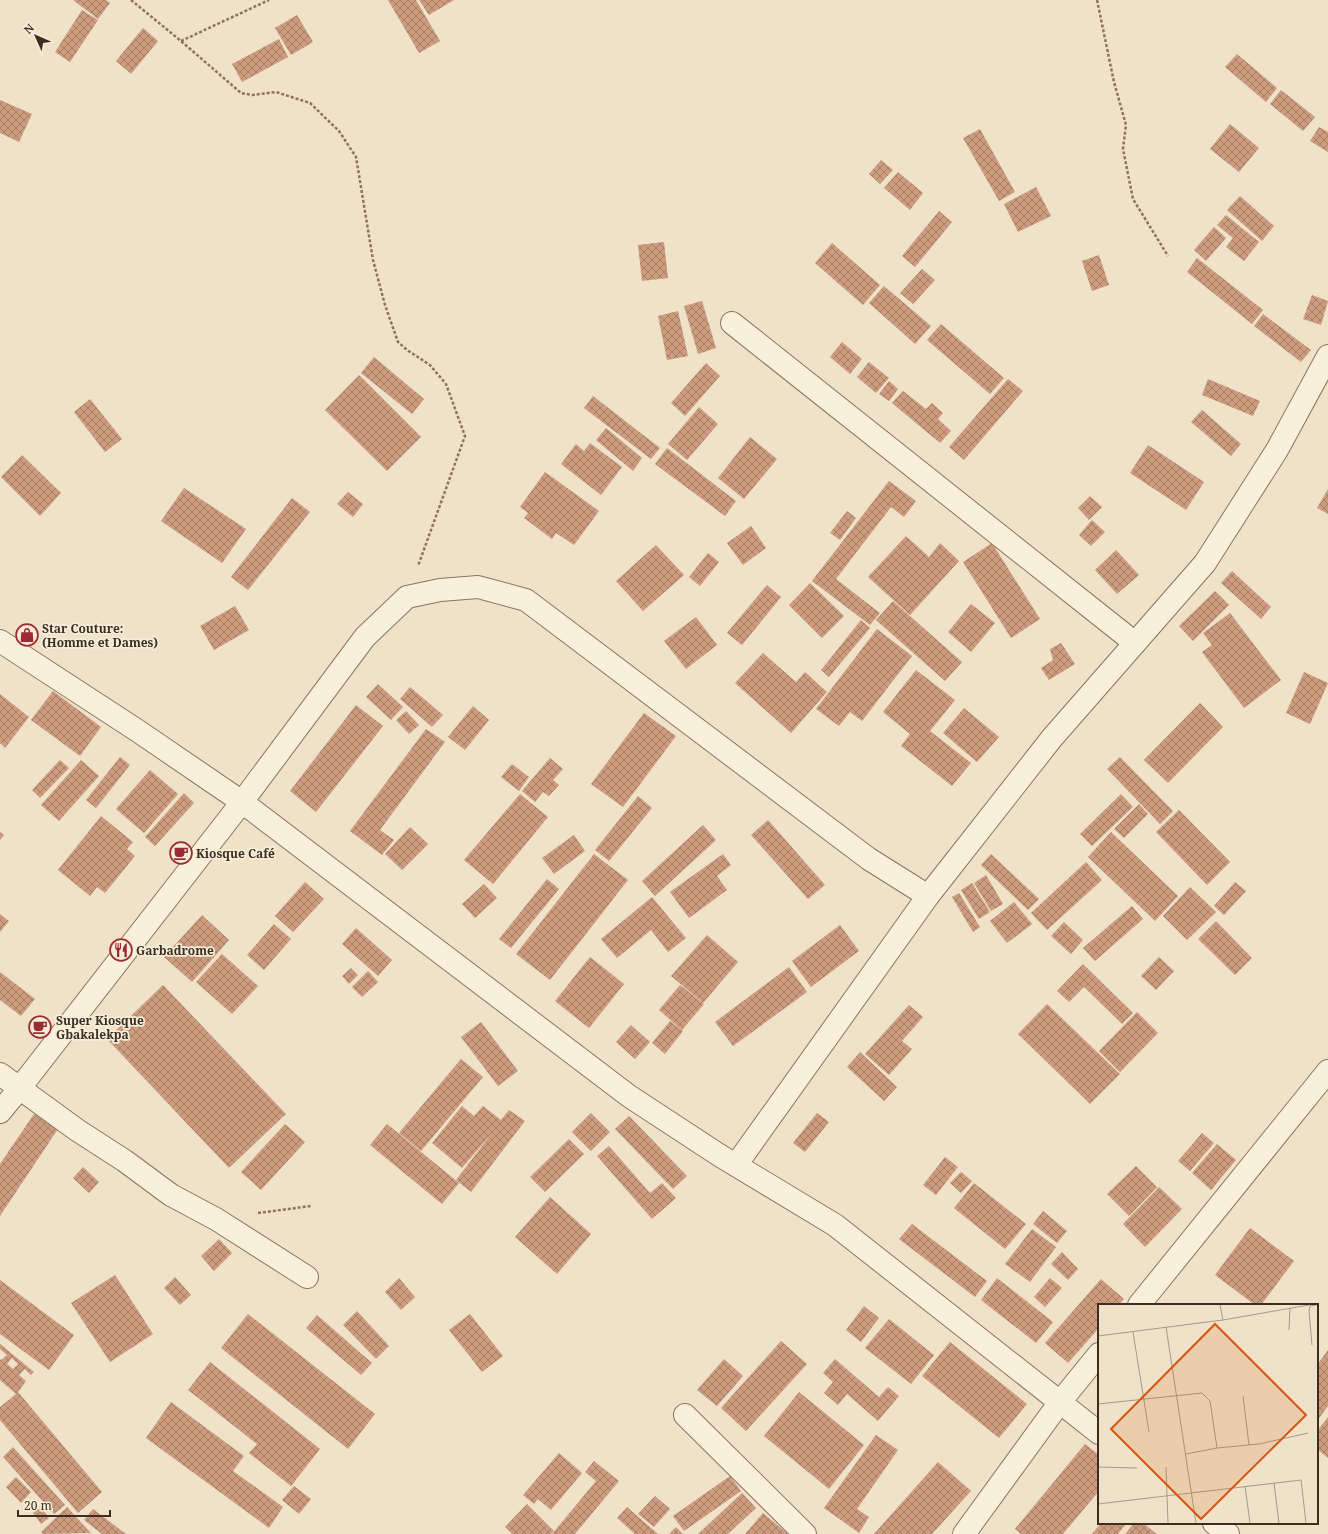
<svg xmlns="http://www.w3.org/2000/svg" width="1328" height="1534" font-family="'Noto Serif',serif">
	<defs>
		<pattern id="building-cross-hatch" width="8" height="8" patternUnits="userSpaceOnUse"><rect width="8" height="8" fill="#cd9c7e"/><path d="M0 0l8 8M0 8l8-8" fill="none" stroke="#a88067"/></pattern>
	</defs>
	<rect width="100%" height="100%" fill="#efe2c9"/>
	<g fill="url(#building-cross-hatch)" fill-rule="evenodd">
		<path d="M73,0H106L110,3L98,19Z"/>
		<path d="M388,0H416L440,41L419,53Z"/>
		<path d="M419,0H454L429,15Z"/>
		<path d="M82,10L98,20L70,62L55,52Z"/>
		<path d="M297,15L313,42L291,55L275,28Z"/>
		<path d="M143,28L158,41L131,74L116,61Z"/>
		<path d="M279,39L288,57L242,82L232,64Z"/>
		<path d="M1237,54L1277,88L1266,102L1225,67Z"/>
		<path d="M1281,90L1315,117L1303,131L1270,104Z"/>
		<path d="M0,100L32,114L19,142L0,133Z"/>
		<path d="M1230,124L1259,148L1239,172L1210,149Z"/>
		<path d="M1319,127L1328,132V152L1310,141Z"/>
		<path d="M980,129L1015,192L999,201L963,138Z"/>
		<path d="M881,160L893,170L880,184L869,174Z"/>
		<path d="M898,172L923,193L910,210L884,188Z"/>
		<path d="M1036,187L1051,216L1018,232L1004,204Z"/>
		<path d="M1240,196L1274,226L1262,241L1227,210Z"/>
		<path d="M939,211L952,222L915,267L902,256Z"/>
		<path d="M1226,215L1259,242L1244,261L1226,247L1233,238L1217,225Z"/>
		<path d="M1214,227L1226,238L1206,261L1194,250Z"/>
		<path d="M664,242L668,278L642,281L638,245Z"/>
		<path d="M832,243L880,285L863,305L815,263Z"/>
		<path d="M1099,255L1109,285L1092,291L1082,261Z"/>
		<path d="M1197,258L1263,310L1252,324L1187,272Z"/>
		<path d="M922,269L935,280L913,304L900,293Z"/>
		<path d="M884,286L931,326L915,344L869,303Z"/>
		<path d="M1312,295L1328,301L1321,325L1303,319Z"/>
		<path d="M702,301L716,348L698,354L684,306Z"/>
		<path d="M678,311L688,356L667,360L658,316Z"/>
		<path d="M1263,314L1311,350L1301,362L1254,326Z"/>
		<path d="M941,324L1004,378L990,394L927,340Z"/>
		<path d="M842,342L862,359L850,374L830,357Z"/>
		<path d="M374,357L424,399L412,414L361,373Z"/>
		<path d="M869,362L889,378L876,393L857,377Z"/>
		<path d="M706,363L720,376L685,416L671,403Z"/>
		<path d="M359,375L421,437L387,471L325,410Z"/>
		<path d="M1008,379L1023,391L964,460L949,447Z"/>
		<path d="M1208,379L1260,401L1253,416L1202,395Z"/>
		<path d="M889,381L898,389L889,401L879,394Z"/>
		<path d="M903,391L926,409L932,403L943,413L938,419L951,431L940,443L892,403Z"/>
		<path d="M593,396L660,448L651,459L584,408Z"/>
		<path d="M90,399L122,439L105,452L74,412Z"/>
		<path d="M699,407L718,424L687,460L668,444Z"/>
		<path d="M1202,410L1241,444L1231,456L1191,422Z"/>
		<path d="M606,428L642,458L633,471L596,440Z"/>
		<path d="M750,437L777,459L744,499L718,478Z"/>
		<path d="M590,443L622,467L601,495L561,464L576,444L584,451Z"/>
		<path d="M1148,445L1204,482L1186,510L1130,473Z"/>
		<path d="M667,448L736,501L725,516L655,464Z"/>
		<path d="M22,455L61,493L40,516L1,477Z"/>
		<path d="M545,472L599,511L574,545L556,533L552,539L524,518L528,513L520,507Z"/>
		<path d="M889,481L916,501L904,517L891,507L836,579L880,613L870,625L812,581Z"/>
		<path d="M184,488L246,529L222,563L161,521Z"/>
		<path d="M1328,489V514L1317,508Z"/>
		<path d="M348,492L363,504L353,517L337,504Z"/>
		<path d="M1090,496L1102,507L1089,520L1078,508Z"/>
		<path d="M292,498L310,512L248,590L231,577Z"/>
		<path d="M847,511L856,518L840,540L830,533Z"/>
		<path d="M1092,520L1105,532L1091,546L1079,535Z"/>
		<path d="M751,526L766,548L743,565L727,543Z"/>
		<path d="M906,536L929,557L940,543L959,561L910,615L868,577Z"/>
		<path d="M992,543L1040,619L1011,638L963,562Z"/>
		<path d="M656,545L684,575L643,611L616,581Z"/>
		<path d="M1116,550L1139,575L1117,594L1095,570Z"/>
		<path d="M708,553L719,562L700,586L689,577Z"/>
		<path d="M1232,571L1271,607L1261,619L1221,583Z"/>
		<path d="M810,583L844,616L822,638L789,605Z"/>
		<path d="M767,585L781,597L742,645L727,633Z"/>
		<path d="M1215,591L1229,605L1193,641L1179,626Z"/>
		<path d="M893,601L962,662L945,681L876,620Z"/>
		<path d="M971,604L995,623L971,652L948,632Z"/>
		<path d="M235,606L249,630L214,650L200,626Z"/>
		<path d="M1230,613L1281,680L1244,708L1202,652L1212,645L1203,633Z"/>
		<path d="M696,617L717,645L686,669L664,641Z"/>
		<path d="M861,620L870,628L829,677L821,670Z"/>
		<path d="M877,629L912,656L862,721L850,712L839,726L816,709Z"/>
		<path d="M1061,643L1075,664L1049,680L1041,668L1053,660L1050,649Z"/>
		<path d="M763,653L796,682L805,672L827,692L791,733L735,683Z"/>
		<path d="M916,670L955,700L930,731L971,763L952,786L901,746L910,734L883,712Z"/>
		<path d="M1304,672L1328,683L1310,724L1286,713Z"/>
		<path d="M378,684L403,707L391,720L366,697Z"/>
		<path d="M410,687L443,715L432,727L400,699Z"/>
		<path d="M53,691L101,727L80,756L31,720Z"/>
		<path d="M0,694L29,717L5,748L0,743Z"/>
		<path d="M1200,703L1223,727L1168,783L1144,760Z"/>
		<path d="M356,705L383,726L316,812L290,791Z"/>
		<path d="M473,706L489,720L465,750L448,737Z"/>
		<path d="M964,708L999,737L977,762L943,733Z"/>
		<path d="M406,711L419,725L409,734L396,720Z"/>
		<path d="M644,713L676,736L623,807L591,784Z"/>
		<path d="M426,729L445,742L380,830L394,840L382,855L350,831Z"/>
		<path d="M120,757L130,765L96,808L86,800Z"/>
		<path d="M1120,757L1173,811L1160,824L1107,769Z"/>
		<path d="M550,758L563,769L553,780L559,785L549,796L543,792L535,802L522,791Z"/>
		<path d="M60,760L69,768L40,798L32,790Z"/>
		<path d="M81,760L99,776L59,821L41,805Z"/>
		<path d="M512,764L529,777L519,791L501,777Z"/>
		<path d="M150,770L178,794L144,833L116,809Z"/>
		<path d="M184,793L194,803L155,846L145,837Z"/>
		<path d="M520,794L548,817L493,884L464,860Z"/>
		<path d="M1121,794L1133,807L1092,846L1080,834Z"/>
		<path d="M638,796L652,808L609,861L595,850Z"/>
		<path d="M1139,804L1148,814L1124,838L1114,829Z"/>
		<path d="M1179,810L1230,862L1207,885L1156,832Z"/>
		<path d="M101,816L133,842L127,849L135,856L105,893L97,887L90,896L58,870Z"/>
		<path d="M768,820L825,885L808,899L751,835Z"/>
		<path d="M703,825L716,840L655,896L642,881Z"/>
		<path d="M410,827L428,844L402,870L385,854Z"/>
		<path d="M0,832L4,835L0,840Z"/>
		<path d="M1111,832L1178,896L1155,921L1088,857Z"/>
		<path d="M574,835L585,851L554,874L542,858Z"/>
		<path d="M594,854L628,880L550,980L516,954Z"/>
		<path d="M723,854L731,865L717,876L727,890L689,918L670,892Z"/>
		<path d="M991,854L1039,899L1028,910L981,865Z"/>
		<path d="M1086,862L1102,880L1047,930L1031,913Z"/>
		<path d="M986,875L1003,904L991,911L974,883Z"/>
		<path d="M547,879L559,889L511,948L499,939Z"/>
		<path d="M305,882L324,899L293,932L275,916Z"/>
		<path d="M1235,882L1246,891L1224,915L1214,906Z"/>
		<path d="M972,883L990,912L979,919L961,890Z"/>
		<path d="M484,884L497,898L475,918L462,904Z"/>
		<path d="M1190,887L1216,912L1187,940L1163,916Z"/>
		<path d="M959,893L980,927L973,932L952,897Z"/>
		<path d="M652,897L686,938L668,952L651,930L617,958L601,939Z"/>
		<path d="M1014,902L1032,924L1007,943L990,921Z"/>
		<path d="M1132,906L1143,919L1095,961L1083,948Z"/>
		<path d="M0,914L9,921L0,932Z"/>
		<path d="M202,915L229,940L192,982L164,957Z"/>
		<path d="M1216,921L1252,958L1235,975L1198,939Z"/>
		<path d="M1064,922L1083,940L1071,954L1051,936Z"/>
		<path d="M274,924L291,939L264,970L247,955Z"/>
		<path d="M840,925L859,951L811,987L792,961Z"/>
		<path d="M356,928L392,960L378,976L342,944Z"/>
		<path d="M707,935L738,962L703,1003L671,976Z"/>
		<path d="M222,954L258,986L232,1014L196,982Z"/>
		<path d="M590,957L624,984L589,1028L555,1001Z"/>
		<path d="M1159,957L1174,971L1156,990L1141,976Z"/>
		<path d="M1083,964L1133,1013L1122,1024L1084,987L1069,1002L1057,991Z"/>
		<path d="M789,967L807,992L733,1046L715,1022Z"/>
		<path d="M351,968L358,975L349,984L342,976Z"/>
		<path d="M368,971L378,982L362,997L352,987Z"/>
		<path d="M0,972L35,999L21,1016L0,1000Z"/>
		<path d="M163,985L286,1114L229,1168L107,1039Z"/>
		<path d="M680,985L704,1004L682,1030L659,1010Z"/>
		<path d="M1047,1004L1120,1074L1090,1104L1018,1034Z"/>
		<path d="M909,1005L923,1017L902,1041L912,1049L889,1075L865,1054Z"/>
		<path d="M1137,1012L1158,1033L1120,1072L1099,1051Z"/>
		<path d="M670,1021L683,1031L665,1054L652,1043Z"/>
		<path d="M481,1022L518,1071L498,1086L461,1037Z"/>
		<path d="M631,1025L650,1042L635,1059L616,1042Z"/>
		<path d="M860,1052L897,1087L884,1101L847,1067Z"/>
		<path d="M461,1059L483,1077L421,1151L399,1133Z"/>
		<path d="M462,1106L474,1116L483,1106L501,1120L509,1110L525,1121L471,1192L456,1180L492,1133L462,1168L432,1143Z"/>
		<path d="M591,1113L610,1132L591,1151L572,1132Z"/>
		<path d="M817,1113L829,1122L805,1152L793,1143Z"/>
		<path d="M34,1114L58,1129L0,1216V1164Z"/>
		<path d="M629,1116L687,1176L673,1189L615,1129Z"/>
		<path d="M285,1124L305,1142L261,1190L241,1172Z"/>
		<path d="M387,1124L459,1183L442,1204L370,1145Z"/>
		<path d="M1202,1133L1214,1143L1190,1171L1178,1161Z"/>
		<path d="M569,1139L584,1154L545,1192L530,1177Z"/>
		<path d="M1217,1144L1236,1160L1211,1190L1192,1173Z"/>
		<path d="M609,1146L650,1193L662,1183L676,1198L652,1219L597,1156Z"/>
		<path d="M945,1157L958,1167L936,1195L923,1185Z"/>
		<path d="M1136,1166L1157,1187L1129,1216L1107,1194Z"/>
		<path d="M83,1167L99,1182L89,1193L73,1178Z"/>
		<path d="M961,1172L972,1181L961,1193L950,1183Z"/>
		<path d="M974,1183L1026,1224L1005,1249L954,1208Z"/>
		<path d="M1159,1187L1182,1209L1145,1247L1123,1224Z"/>
		<path d="M550,1197L591,1234L557,1274L515,1237Z"/>
		<path d="M1043,1211L1067,1231L1057,1243L1033,1224Z"/>
		<path d="M912,1224L987,1281L975,1297L899,1239Z"/>
		<path d="M1250,1228L1294,1261L1261,1305H1255L1215,1275Z"/>
		<path d="M1032,1229L1056,1247L1030,1282L1005,1264Z"/>
		<path d="M219,1239L232,1253L214,1271L201,1256Z"/>
		<path d="M1062,1252L1078,1269L1068,1280L1051,1264Z"/>
		<path d="M115,1275L153,1334L110,1362L71,1303Z"/>
		<path d="M175,1277L191,1295L180,1305L164,1288Z"/>
		<path d="M399,1278L415,1297L401,1310L385,1292Z"/>
		<path d="M997,1278L1053,1322L1036,1343L981,1300Z"/>
		<path d="M1050,1278L1062,1288L1045,1307L1034,1297Z"/>
		<path d="M1101,1279L1124,1299L1119,1305H1099V1328L1068,1363L1045,1343Z"/>
		<path d="M0,1280L74,1335L49,1370L0,1334Z"/>
		<path d="M864,1306L879,1318L861,1342L846,1330Z"/>
		<path d="M357,1311L389,1346L376,1359L343,1325Z"/>
		<path d="M248,1314L375,1414L348,1449L221,1348Z"/>
		<path d="M470,1314L503,1356L482,1372L449,1330Z"/>
		<path d="M317,1315L372,1363L361,1375L306,1328Z"/>
		<path d="M889,1319L934,1355L911,1384L865,1348Z"/>
		<path d="M781,1341L807,1364L746,1431L721,1408Z"/>
		<path d="M950,1342L1027,1404L999,1438L922,1376Z"/>
		<path d="M0,1344L34,1372L31,1375L25,1369L19,1375L26,1381L18,1392L102,1492L78,1513L0,1420V1407L16,1394L0,1380V1359L1,1360L7,1355L0,1349ZM12,1358L18,1364L13,1369L7,1364Z"/>
		<path d="M1328,1350V1406L1317,1421V1365Z"/>
		<path d="M724,1359L743,1376L717,1406L697,1390Z"/>
		<path d="M835,1359L879,1397L888,1387L899,1396L878,1421L847,1394L838,1405L824,1393L833,1382L823,1373Z"/>
		<path d="M210,1362L320,1449L291,1486L249,1453L257,1444L188,1390Z"/>
		<path d="M799,1392L864,1445L829,1489L764,1436Z"/>
		<path d="M171,1402L244,1456L233,1471L283,1507L269,1528L146,1438Z"/>
		<path d="M1328,1417V1458L1317,1449V1431Z"/>
		<path d="M876,1435L898,1450L857,1509L869,1517L859,1533L824,1508Z"/>
		<path d="M1085,1444L1099,1455V1491L1063,1534H1021L1015,1529Z"/>
		<path d="M13,1447L65,1505L54,1514L3,1457Z"/>
		<path d="M559,1453L582,1473L551,1510L538,1499L534,1504L523,1495Z"/>
		<path d="M594,1461L619,1481L575,1534H552L596,1481L585,1472Z"/>
		<path d="M938,1462L971,1491L932,1534H874Z"/>
		<path d="M730,1476L741,1491L684,1531L673,1516Z"/>
		<path d="M16,1477L31,1492L21,1503L6,1487Z"/>
		<path d="M294,1486L311,1499L299,1514L282,1500Z"/>
		<path d="M742,1493L756,1508L728,1534H698Z"/>
		<path d="M655,1496L670,1509L654,1527L638,1514Z"/>
		<path d="M527,1504L554,1531L551,1534H512L505,1527Z"/>
		<path d="M41,1507L49,1518L41,1524L33,1513Z"/>
		<path d="M67,1507L91,1533L43,1534L41,1532Z"/>
		<path d="M627,1507L658,1534H635L617,1518Z"/>
		<path d="M93,1509L126,1534H102L84,1520Z"/>
		<path d="M763,1513L788,1534H745Z"/>
		<path d="M1101,1523H1127L1118,1534H1092Z"/>
		<path d="M1134,1523H1143L1157,1534H1125Z"/>
		<path d="M676,1527L683,1534H669Z"/>
	</g>
	<g fill="none" stroke-linecap="round" stroke-linejoin="round">
		<g stroke="#8c745d" stroke-width="24">
			<g id="street">
				<path d="M732,323L1135,643"/>
				<path d="M0,641L138,731L242,802L629,1096L719,1155L835,1225L1099,1433"/>
				<path d="M0,1074L77,1130L125,1161L171,1195L216,1219L307,1277"/>
				<path d="M0,1112L19,1089L242,802L365,637L407,597L440,590L478,587L526,600L869,859L928,896L1052,738L1205,563L1277,450L1328,356"/>
				<path d="M736,1165L928,896"/>
				<path d="M1139,1305L1328,1071"/>
				<path d="M685,1415L805,1534"/>
				<path d="M1214,1523L1228,1534"/>
				<path d="M964,1534L1060,1402L1099,1354"/>
			</g>
		</g>
		<g stroke="#8c745d" stroke-width="2.5" stroke-dasharray="3 2" stroke-linecap="butt">
			<path d="M131,0L181,41L241,93L252,95L276,92L310,103L339,131L356,157L373,260L385,305L398,342L407,350L430,365L446,384L465,436L418,566"/>
			<path d="M1097,0L1114,82L1126,125L1123,149L1133,199L1168,256"/>
			<path d="M181,41L269,0"/>
			<path d="M258,1213L311,1206"/>
		</g>
		<use href="#street" stroke="#f9f0dc" stroke-width="22"/>
	</g>
	<defs>
		<g id="shop-ring" transform="scale(1.15)"><circle r="9.5" fill="#f6edd8" stroke="#9c2c31" stroke-width="1.5"/><path d="M-5-2.5h2.3a2.7 3.5 0 0 1 5.4 0H5L5.5 6h-11ZM-1.5-2.5h3a1.5 2.3 0 0 0-3 0Z" fill="#9c2c31"/></g>
		<g id="cafe-ring" transform="scale(1.15)"><circle r="9.5" fill="#f6edd8" stroke="#9c2c31" stroke-width="1.5"/><path d="M-5.5-4.5H6V0H3Q3 3.5 0 3.5H-2.5Q-5.5 3.5-5.5 0ZM3-3.2v2h1.7v-2ZM-6 4.5H4V6H-6Z" fill="#9c2c31"/></g>
		<g id="restaurant-ring" transform="scale(1.15)"><circle r="9.5" fill="#f6edd8" stroke="#9c2c31" stroke-width="1.5"/><path d="M-5-6h1v4h1v-4h1v4h1v-4h1v5L-1.5 .5V6h-2V.5L-5-1ZM5-6V6H3V1.5H1.5Q1.5-4 5-6Z" fill="#9c2c31"/></g>
	</defs>
	<g fill-rule="evenodd">
		<use href="#shop-ring" x="27" y="635"/>
		<use href="#cafe-ring" x="181" y="853"/>
		<use href="#restaurant-ring" x="121" y="950"/>
		<use href="#cafe-ring" x="40" y="1027"/>
	</g>
	<g text-anchor="middle" dominant-baseline="central" stroke-width="3.5" stroke-linejoin="round" paint-order="stroke">
		<g font-size="12" font-weight="bold" fill="#3c2d20" stroke="#f6edd8" text-anchor="start">
			<text x="42" y="628">Star Couture:<tspan x="42" dy="14">(Homme et Dames)</tspan></text>
			<text x="196" y="853">Kiosque Café</text>
			<text x="136" y="950">Garbadrome</text>
			<text x="56" y="1020">Super Kiosque<tspan x="56" dy="14">Gbakalekpa</tspan></text>
		</g>
	</g>
	<g transform="translate(1098 1304)">
		<rect width="220" height="220" fill="#efe2c9"/>
		<path fill="none" stroke="#a79a85" stroke-width="1" d="M122,1L125,16M68,23L98,219M191,26L192,4M35,28L51,128M0,32L125,16L211,1M214,41L211,7L212,2L218,1M145,92L151,141M0,100L104,89L112,97L119,144L161,140L210,129M88,150L119,144M0,163L39,164M68,163L70,219M176,179L181,219M147,182L152,219M0,200L203,176L208,219"/>
		<path fill="#d7550e" fill-opacity="0.15" stroke="#d7550e" stroke-width="2" d="M117,20L208,111L103,215L13,125Z"/>
		<rect width="220" height="220" fill="none" stroke="#3c2d20" stroke-width="2"/>
	</g>
	<g transform="translate(36 36) rotate(315)" stroke="#f6edd8" stroke-width="3" paint-order="stroke">
	<path d="M0-3L7 15L0 10L-7 15Z" fill="#3c2d20"/>
	<text y="-6" font-size="11" font-weight="bold" text-anchor="middle" fill="#3c2d20">N</text>
	</g>
	<path d="M18 1510v6h92v-6" fill="none" stroke="#3c2d20" stroke-width="2"/>
	<text x="24" y="1510" font-size="12" fill="#3c2d20" stroke="#f6edd8" stroke-width="3" paint-order="stroke">20 m</text>
</svg>
